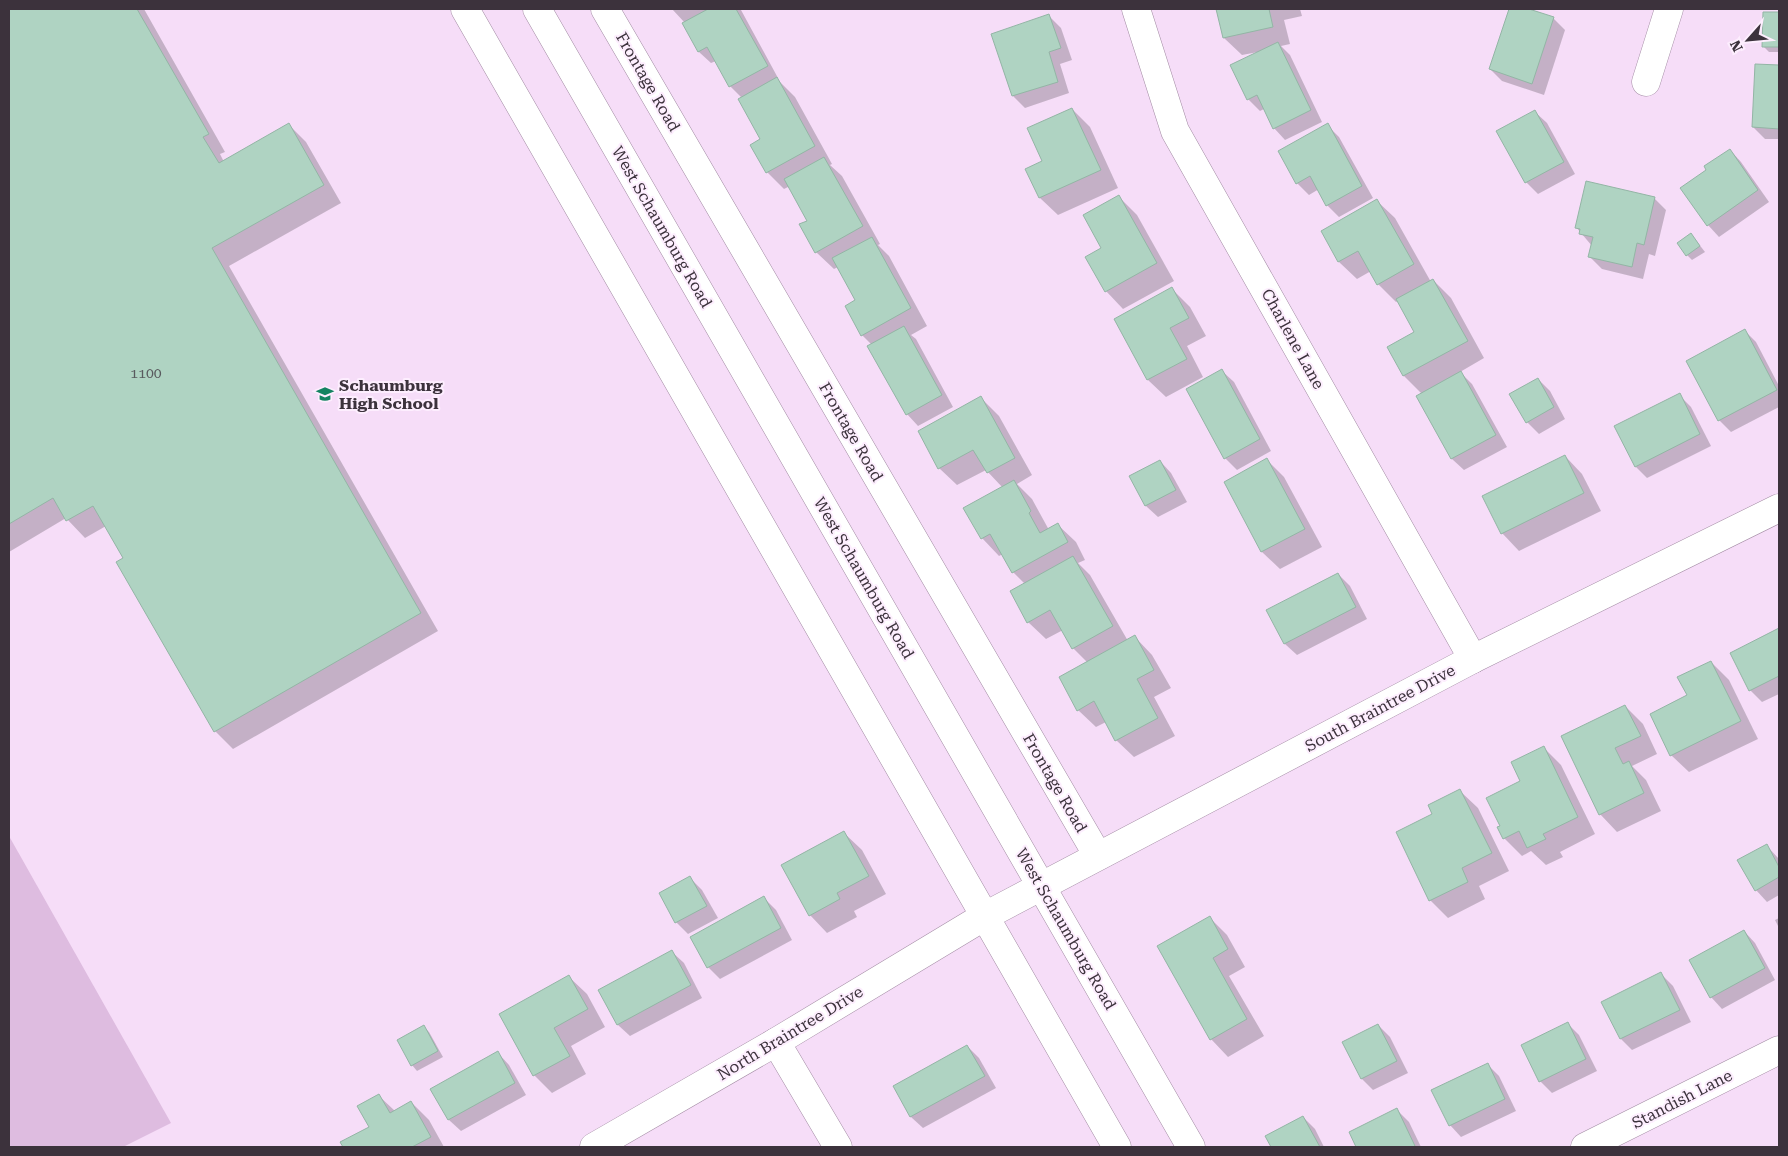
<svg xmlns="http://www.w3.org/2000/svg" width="1788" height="1156" font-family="'Roboto Serif',serif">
	<rect width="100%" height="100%" fill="#f6ddf8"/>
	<path fill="#debce0" d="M9,836L171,1123L123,1147H9Z"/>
	<g fill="#0003">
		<path d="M9,9H144L225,152L220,154L224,162L289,125L306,142L341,203L229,266L438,631L233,749L215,731L106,526L85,538L66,518L9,552Z"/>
		<path d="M672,9H740L741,10L778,78L777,79L795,97L832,164L830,165L842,176L880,244L878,245L889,256L927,326L911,335L916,339L953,407L918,426L907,414L872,345L862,335L857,300L838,267L834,269L816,252L809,221L790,186L784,189L767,172L762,140L742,98L730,86L716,61L711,63L699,52L685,23Z"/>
		<path d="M1217,9H1300L1302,16L1284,20L1290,44L1281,46L1290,55L1322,122L1285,140L1274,128L1264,109L1260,111L1248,99L1258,52L1242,55L1224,38Z"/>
		<path d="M1510,9H1525L1553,18L1565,30L1544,95L1502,81L1490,69Z"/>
		<path d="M1765,13L1779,14V52H1769L1763,46Z"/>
		<path d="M1049,16L1061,28L1072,60L1060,64L1069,93L1025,108L1013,96L993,35Z"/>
		<path d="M1756,65L1779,66V139H1765L1753,127Z"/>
		<path d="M1072,109L1090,127L1118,188L1058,215L1040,198L1027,170L1044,162Z"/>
		<path d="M1535,112L1547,123L1575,174L1538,194L1526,182Z"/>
		<path d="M1327,125L1339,137L1373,198L1339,217L1327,205L1319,189L1309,195L1297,183Z"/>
		<path d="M1730,150L1741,162L1769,202L1719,237L1708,225V170Z"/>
		<path d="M1119,197L1137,215L1174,281L1123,309L1106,291Z"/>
		<path d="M1654,198L1666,210L1655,256L1649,254L1643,279L1602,269L1590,257L1592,246L1576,227Z"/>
		<path d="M1377,201L1395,218L1431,282L1433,280L1451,298L1484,358L1460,372L1472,384L1507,447L1464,470L1452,459L1418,397L1422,394L1404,376L1389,348L1416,333L1398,301L1396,302L1378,284L1371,271L1357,279L1339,262L1322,231Z"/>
		<path d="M1691,234L1705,252L1692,260L1687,255Z"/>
		<path d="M1172,289L1190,307L1206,336L1187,346L1203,377L1166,397L1148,380L1116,320Z"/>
		<path d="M1745,331L1756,342L1779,386V407L1731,432L1719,420L1688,361Z"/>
		<path d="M1222,371L1234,382L1271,451L1237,470L1225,458Z"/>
		<path d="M1538,379L1550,391L1565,419L1539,434L1527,422Z"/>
		<path d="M1679,395L1691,407L1711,446L1647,478L1636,467Z"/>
		<path d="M981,398L999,416L1032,475L1017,484L1032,499L1049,530L1058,525L1076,542L1085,560L1078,563L1090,575L1128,641L1135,637L1152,655L1171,688L1154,697L1175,736L1134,757L1116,740L1106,722L1096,727L1078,710L1088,663L1073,648L1063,630L1046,639L1028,622L1025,584L1013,572L1003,554L999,556L982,538L1003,488L986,470L957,485L939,468Z"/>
		<path d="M1565,456L1582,474L1601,511L1519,551L1502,533Z"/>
		<path d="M1267,460L1284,477L1322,547L1280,569L1262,552L1225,482Z"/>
		<path d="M1160,461L1171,473L1187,502L1158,517L1146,506L1131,477Z"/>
		<path d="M1338,574L1350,586L1367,619L1297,655L1285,644L1268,611Z"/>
		<path d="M1779,630V694L1762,702L1750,690L1732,653Z"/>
		<path d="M1711,662L1729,680L1758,739L1689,772L1671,755L1688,696Z"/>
		<path d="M1625,706L1643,724L1657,754L1632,766L1646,780L1661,811L1617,832L1600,814L1562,737Z"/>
		<path d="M1543,747L1561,765L1595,834L1560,852L1563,857L1546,865L1531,851L1522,856L1504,838L1522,782Z"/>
		<path d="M1460,791L1478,808L1509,871L1479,886L1485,899L1448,918L1430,900L1433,814Z"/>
		<path d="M844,833L862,850L886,894L854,911L857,917L827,933L810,915Z"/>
		<path d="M1766,845L1779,859V895L1767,902L1756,890Z"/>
		<path d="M690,878L702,890L718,918L688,934L676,922Z"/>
		<path d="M764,898L776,910L792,940L720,979L708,967L692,937Z"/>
		<path d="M1210,918L1227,935L1245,967L1229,976L1264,1036L1228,1057L1211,1039Z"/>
		<path d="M1779,918V928L1775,920Z"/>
		<path d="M1744,931L1755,943L1775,980L1722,1009L1711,997Z"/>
		<path d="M672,952L684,963L702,998L630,1036L618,1025L600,990Z"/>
		<path d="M1661,974L1673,986L1691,1022L1632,1050L1621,1039Z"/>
		<path d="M569,977L587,994L605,1027L571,1046L586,1074L552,1093L534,1075Z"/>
		<path d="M1568,1024L1579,1035L1597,1071L1552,1093L1540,1081Z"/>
		<path d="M1378,1025L1390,1037L1408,1073L1373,1090L1362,1079L1343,1043Z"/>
		<path d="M424,1027L429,1032L443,1057L417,1071L412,1065Z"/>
		<path d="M967,1046L979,1058L996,1088L923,1128L911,1117L894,1087Z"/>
		<path d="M498,1053L509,1065L526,1095L461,1131L449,1120L432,1090Z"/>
		<path d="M1487,1064L1499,1076L1516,1111L1461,1137L1450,1125Z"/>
		<path d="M379,1096L395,1111L411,1102L429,1120L444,1147H345L342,1142L371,1127Z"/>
		<path d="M1397,1110L1409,1122L1421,1147H1358L1350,1132Z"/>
		<path d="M1303,1117L1315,1129L1324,1147H1272L1267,1137Z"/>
	</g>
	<g fill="#afd3c2" stroke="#93b5a5">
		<path d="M9,9H137L209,134L203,137L219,163L289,123L324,185L212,248L421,613L214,732L116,562L123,558L93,506L66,521L53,498L9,524Z"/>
		<path d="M708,9H736L768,66L729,87L707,47L698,52L682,23Z"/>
		<path d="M1216,9H1269L1273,27L1223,38Z"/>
		<path d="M1509,9H1529L1554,17L1532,84L1489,69Z"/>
		<path d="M1763,12H1779V47H1762Z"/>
		<path d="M1049,14L1061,48L1049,52L1058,82L1012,96L991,34Z"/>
		<path d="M1278,42L1311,110L1273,129L1257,95L1247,100L1230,65Z"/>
		<path d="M1755,64L1779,65V129L1752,127Z"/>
		<path d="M777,77L815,146L766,173L750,145L760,139L738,99Z"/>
		<path d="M1072,108L1101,170L1039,198L1025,169L1042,161L1027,128Z"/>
		<path d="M1535,110L1564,162L1525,183L1496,131Z"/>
		<path d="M1328,123L1362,186L1326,206L1310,176L1296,184L1278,151Z"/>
		<path d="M1730,149L1758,190L1707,226L1680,188L1706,170L1704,166Z"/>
		<path d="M824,157L863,226L815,253L799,224L807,221L784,179Z"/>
		<path d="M1586,181L1655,197L1644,245L1637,243L1632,267L1588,257L1593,237L1579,234L1580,229L1575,228Z"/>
		<path d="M1119,195L1157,263L1105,292L1085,257L1101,248L1083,215Z"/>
		<path d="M1377,199L1414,264L1377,285L1358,251L1338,262L1321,231Z"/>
		<path d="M1691,233L1700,246L1686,256L1677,243Z"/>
		<path d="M872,237L911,308L861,336L845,306L855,300L832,258Z"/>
		<path d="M1433,279L1468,341L1403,376L1387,347L1414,332L1396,299Z"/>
		<path d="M1172,287L1189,318L1170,328L1187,359L1147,380L1114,319Z"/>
		<path d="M904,326L942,395L906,415L867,346Z"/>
		<path d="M1745,329L1777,390L1718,421L1686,361Z"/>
		<path d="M1222,369L1260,439L1224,459L1186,389Z"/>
		<path d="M1461,371L1496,435L1451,459L1416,396Z"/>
		<path d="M1538,378L1554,407L1526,423L1509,394Z"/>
		<path d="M1680,393L1700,434L1635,467L1614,426Z"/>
		<path d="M981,396L1015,458L987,473L973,450L938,469L918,431Z"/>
		<path d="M1565,455L1584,493L1501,534L1482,496Z"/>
		<path d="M1267,458L1305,529L1261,552L1224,482Z"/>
		<path d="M1160,460L1176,490L1145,506L1129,476Z"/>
		<path d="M1014,480L1031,511L1029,513L1040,533L1058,523L1068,542L1012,573L990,534L981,539L963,508Z"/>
		<path d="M1073,556L1113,626L1072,649L1050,610L1027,623L1010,591Z"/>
		<path d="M1338,573L1356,607L1284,644L1266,610Z"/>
		<path d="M1779,628V676L1749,691L1730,653Z"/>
		<path d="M1135,635L1154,670L1137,679L1158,718L1115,741L1094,701L1077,711L1059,677Z"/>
		<path d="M1711,661L1741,721L1670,756L1650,714L1687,695L1677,677Z"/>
		<path d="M1625,705L1641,736L1615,748L1623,764L1629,761L1644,793L1599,815L1561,736Z"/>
		<path d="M1544,746L1578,817L1543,834L1546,839L1527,848L1519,831L1503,839L1497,827L1500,826L1486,798L1520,781L1511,762Z"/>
		<path d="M1460,789L1492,853L1462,868L1468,882L1429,901L1396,832L1432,814L1428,805Z"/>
		<path d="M844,831L869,876L837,893L840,899L809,916L781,865Z"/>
		<path d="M1767,844L1779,867V877L1755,891L1737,860Z"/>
		<path d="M690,876L707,906L675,923L659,893Z"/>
		<path d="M764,896L781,928L707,968L690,937Z"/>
		<path d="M1210,916L1228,949L1213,958L1247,1019L1210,1040L1157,946Z"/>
		<path d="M1744,930L1765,968L1710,998L1689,960Z"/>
		<path d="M672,950L691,985L617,1025L598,990Z"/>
		<path d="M1661,972L1680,1010L1620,1039L1601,1002Z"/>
		<path d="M569,975L588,1009L554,1028L570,1056L533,1076L499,1014Z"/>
		<path d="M1568,1022L1586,1059L1539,1082L1521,1045Z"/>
		<path d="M1378,1024L1397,1061L1361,1079L1342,1042Z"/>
		<path d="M424,1025L438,1051L411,1066L397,1040Z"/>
		<path d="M967,1045L985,1076L910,1117L893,1086Z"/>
		<path d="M498,1051L515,1083L448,1120L430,1089Z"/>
		<path d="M1488,1063L1505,1099L1449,1126L1431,1090Z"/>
		<path d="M379,1094L390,1113L411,1101L431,1137L412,1147H343L340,1142L369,1127L357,1106Z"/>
		<path d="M1397,1108L1415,1146L1412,1147H1356L1349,1132Z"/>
		<path d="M1303,1116L1320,1147H1271L1265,1136Z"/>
	</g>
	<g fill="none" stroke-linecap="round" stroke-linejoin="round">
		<g stroke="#a38ca4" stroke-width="29">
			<g id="minor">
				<path d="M605,9L1098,856"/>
				<path d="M1136,9L1175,131L1473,659"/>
				<path d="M1646,82L1669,9"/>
				<path d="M776,1042L838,1147"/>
				<path d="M594,1147L776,1042L985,916L1473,659L1779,508"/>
				<path d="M1585,1147L1779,1050"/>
			</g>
		</g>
		<g stroke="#a38ca4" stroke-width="29">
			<g id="major">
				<path d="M465,9L1117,1147"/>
				<path d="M537,9L1191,1147"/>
			</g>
		</g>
		<use href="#minor" stroke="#fff" stroke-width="28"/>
		<use href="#major" stroke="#fff" stroke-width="28"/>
	</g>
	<defs>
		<g id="school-bare" transform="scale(1.35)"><path d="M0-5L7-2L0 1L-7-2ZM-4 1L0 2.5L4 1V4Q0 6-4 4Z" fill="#148361" stroke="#fdeefe" stroke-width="2.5" paint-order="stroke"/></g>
	</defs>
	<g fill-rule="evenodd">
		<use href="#school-bare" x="325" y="394"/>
	</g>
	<g text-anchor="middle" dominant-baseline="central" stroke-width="4" stroke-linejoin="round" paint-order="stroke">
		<g font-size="14" fill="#595a5e">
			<text x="146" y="373">1100</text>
		</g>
		<g font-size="16" fill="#3c323c" stroke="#fdeefe">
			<text transform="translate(648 82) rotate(60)">Frontage Road</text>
			<text transform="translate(662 227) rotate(60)">West Schaumburg Road</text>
			<text transform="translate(1293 339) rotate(61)">Charlene Lane</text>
			<text transform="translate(851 432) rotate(60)">Frontage Road</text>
			<text transform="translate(864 578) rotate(60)">West Schaumburg Road</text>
			<text transform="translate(1380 708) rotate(-28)">South Braintree Drive</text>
			<text transform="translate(1055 783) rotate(60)">Frontage Road</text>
			<text transform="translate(1066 929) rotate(60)">West Schaumburg Road</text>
			<text transform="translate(790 1033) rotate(-31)">North Braintree Drive</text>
			<text transform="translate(1682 1099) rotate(-27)">Standish Lane</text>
		</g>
		<g font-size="16" font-weight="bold" fill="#3c323c" stroke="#fdeefe" text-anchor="start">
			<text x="339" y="385">Schaumburg<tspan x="339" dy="18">High School</tspan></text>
		</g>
	</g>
	<rect width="1788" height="1156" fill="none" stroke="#3c323c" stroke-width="20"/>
	<g transform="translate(1748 40) rotate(243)" stroke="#fdeefe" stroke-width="4" paint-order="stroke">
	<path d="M0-4L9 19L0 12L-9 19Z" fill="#3c323c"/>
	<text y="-8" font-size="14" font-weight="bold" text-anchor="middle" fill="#3c323c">N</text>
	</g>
</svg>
